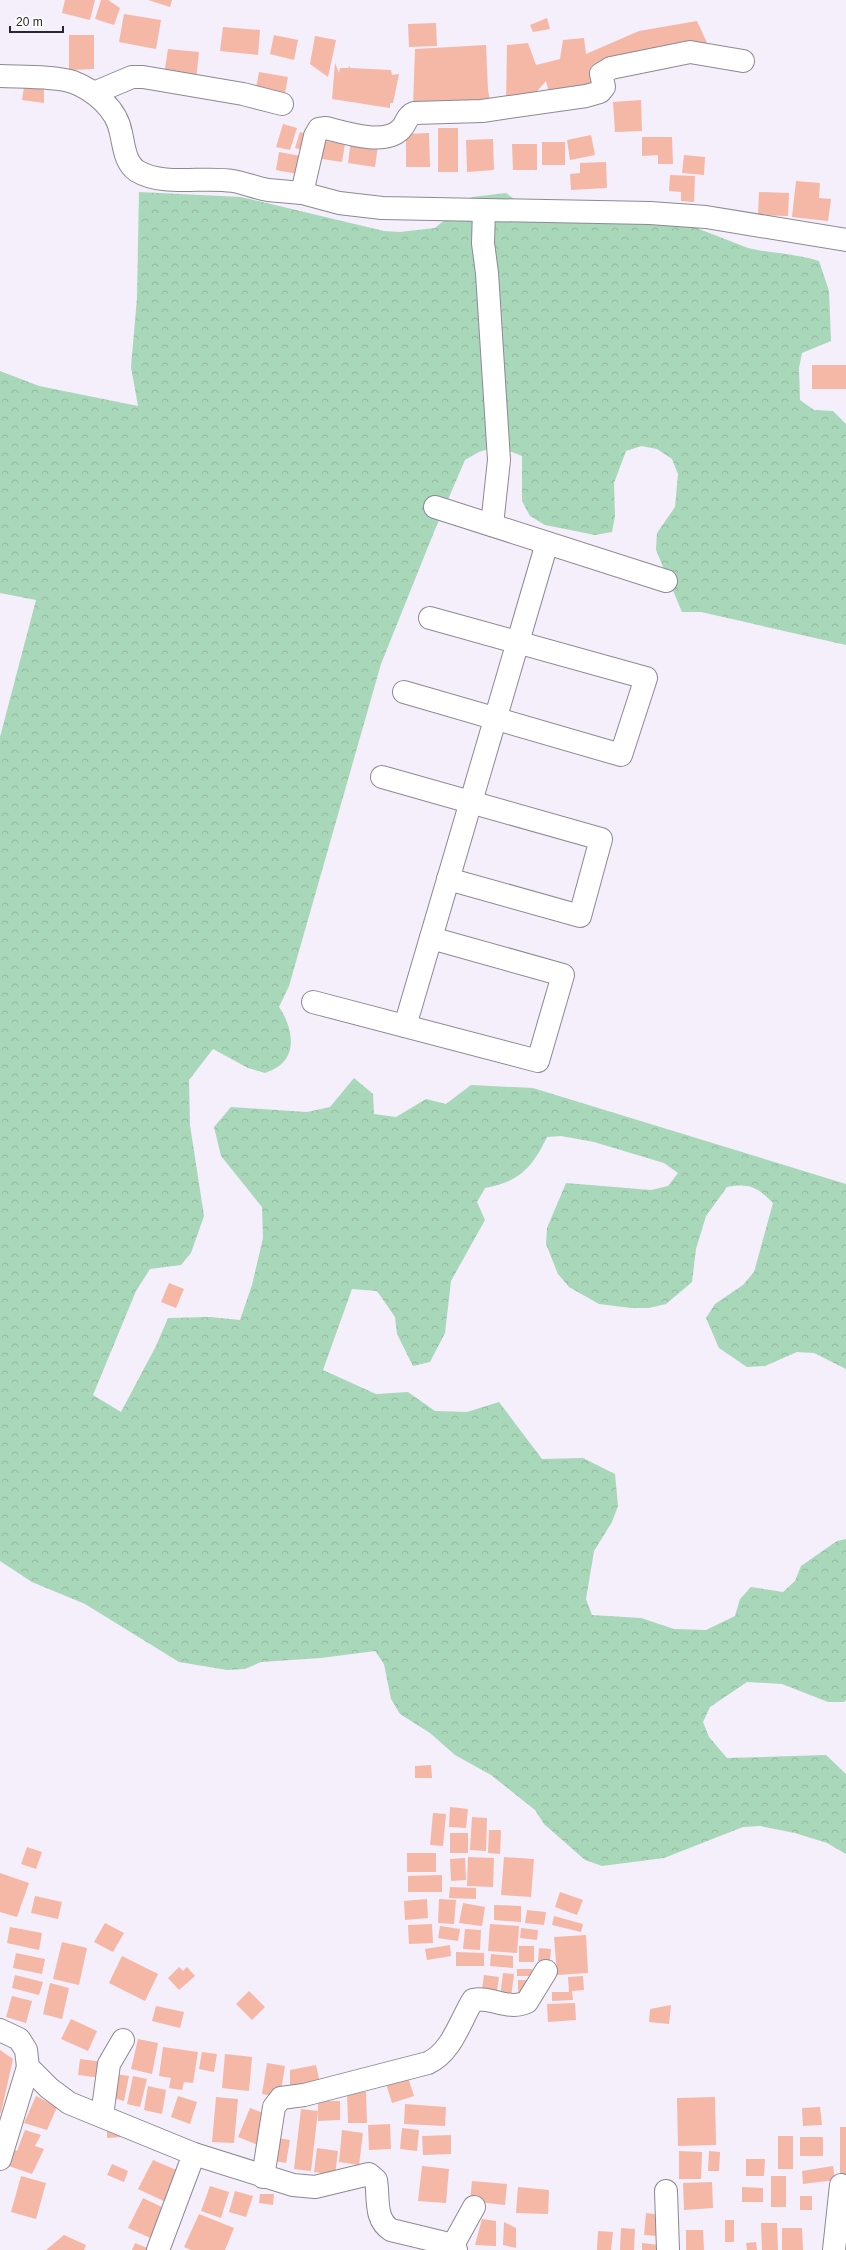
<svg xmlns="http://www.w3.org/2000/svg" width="846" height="2250" font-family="Arial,sans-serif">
	<defs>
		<pattern id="forest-crowns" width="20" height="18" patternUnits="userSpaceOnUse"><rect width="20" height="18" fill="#a9d7ba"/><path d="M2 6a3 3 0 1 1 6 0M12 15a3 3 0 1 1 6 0" fill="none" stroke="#92b9a0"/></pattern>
	</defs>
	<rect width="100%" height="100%" fill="#f5eefb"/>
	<path fill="url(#forest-crowns)" d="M139,192L241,197L384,231L400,232L435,228L472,197L506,193L543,221L640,206L748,248C772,254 795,253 819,261L829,291L831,341L802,353L799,368L800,400L814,410L833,411L846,424V645L701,612H682L656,550L657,533L675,507L678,474L672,459L657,449L641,446L626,451L614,483L615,516L612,532L595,535L545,525L530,516L522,501V456L497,446L479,452L465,460L434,532L381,664L289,986L279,1007C290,1023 299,1051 279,1066C275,1069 270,1071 265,1073L248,1068L213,1049L189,1080L190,1125L204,1216L191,1253L181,1265L150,1269L136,1291L93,1395L121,1412L156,1346L168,1318L210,1317L240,1320L252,1285L263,1238L262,1207L221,1156L214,1127L231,1107L307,1112L330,1107L354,1078L373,1094L374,1114L396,1117L426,1099L446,1104L471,1085L533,1088L846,1184V1369L814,1353L797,1352L765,1366L747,1367L719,1348L706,1318L715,1304L743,1285L754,1272L773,1203C757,1187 750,1183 727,1187L706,1216L696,1249L692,1282L666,1304L649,1308H631L599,1304L569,1287L558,1274L546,1244L547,1228L566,1183L651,1190L668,1186L678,1173L664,1163L594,1142L561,1136L547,1137C532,1168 519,1182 485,1188L477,1202L485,1220L451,1281L445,1333L430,1362L413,1366L397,1334L395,1317L377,1291L352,1289L323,1370L376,1394L408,1392L435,1411L467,1412L499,1402L542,1459L583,1458L615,1474L618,1506L612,1522L594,1551L586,1599L592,1615L641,1618L674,1629L706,1630L735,1616L740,1599L751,1587L783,1592L795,1581L801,1566L837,1541L846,1539V1700L844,1702H828L782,1684L747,1682L710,1707L703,1722L709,1737L727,1758L826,1755L846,1774V1854L827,1843L795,1833L760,1826L743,1827L664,1858L602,1866L585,1860L544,1824L535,1810L491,1775L455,1755L430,1733L400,1714L391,1699L384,1664L375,1651L321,1658L261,1662L245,1669L227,1670L179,1662L85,1604L32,1582L0,1561V737L36,600L0,593V371L39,386L138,406L131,367L137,298Z"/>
	<g fill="#f5b8a6">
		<path d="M65,0H95L90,20L62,13Z"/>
		<path d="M101,0H108L120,8L114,25L95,19Z"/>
		<path d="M148,0H172L170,7Z"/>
		<path d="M124,14L161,20L156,49L119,42Z"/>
		<path d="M547,18L550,29L533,32L530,25Z"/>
		<path d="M697,21L708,45L595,70L589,91L550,97L546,81L529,100L506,102L507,45L528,43L536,65L560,59L563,40L584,38L586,54L639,31Z"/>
		<path d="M436,23L437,46L409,47L408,24Z"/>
		<path d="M223,27L260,30L258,55L220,51Z"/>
		<path d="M69,35H94V69L69,70Z"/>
		<path d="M274,35L298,40L294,60L270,54Z"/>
		<path d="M315,36L336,40L328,77L310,64Z"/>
		<path d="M486,45L488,90L490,101L413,107L415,49Z"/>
		<path d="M168,49L199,52L196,79L164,75Z"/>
		<path d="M335,63L339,73L340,68H348L350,66V68L391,70L392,75L399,74L393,103H390V108L332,99Z"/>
		<path d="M259,72L288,77L284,99L255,93Z"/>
		<path d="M44,86V103L22,100L24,87Z"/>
		<path d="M641,100L642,131L615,132L613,102Z"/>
		<path d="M283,124L297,128L290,150L276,147Z"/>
		<rect x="438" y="128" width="20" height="44"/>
		<path d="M300,132L311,135L306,151L295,148Z"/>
		<path d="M429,133L430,167H406V134Z"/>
		<path d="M591,135L595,155L570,160L567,140Z"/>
		<path d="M642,137H672L673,164H658V155L642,156Z"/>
		<path d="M493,139L494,170L467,172L466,140Z"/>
		<path d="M319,140L345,144L342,162L316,158Z"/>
		<path d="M351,140L378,145L375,167L348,163Z"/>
		<rect x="542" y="142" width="23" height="23"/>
		<path d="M512,144H537V170H513Z"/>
		<path d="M279,152L306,157L303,175L276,170Z"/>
		<path d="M684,155L705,157L704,175L682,173Z"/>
		<path d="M606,162L607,188L571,190L570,174L580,173V163Z"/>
		<path d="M670,175L695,176L694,202L681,201V192L669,191Z"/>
		<path d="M796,181L820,183L819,198L831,199L828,221L792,217Z"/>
		<path d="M759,192L789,193L788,216L758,215Z"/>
		<rect x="812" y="365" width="34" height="24"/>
		<path d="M169,1283L184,1289L176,1308L161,1302Z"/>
		<path d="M431,1765L432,1778H415V1766Z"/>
		<path d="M450,1807L468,1809L466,1828L449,1827Z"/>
		<path d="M433,1813L446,1814L443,1846L430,1845Z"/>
		<path d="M472,1817L487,1818L486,1851L470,1850Z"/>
		<path d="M489,1830H501L500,1854L488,1853Z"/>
		<rect x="450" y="1833" width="18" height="20"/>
		<path d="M27,1847L42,1852L36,1869L21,1864Z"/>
		<rect x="407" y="1853" width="29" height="19"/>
		<path d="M468,1857L494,1858L493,1887L467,1886Z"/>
		<path d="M504,1857L534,1859L531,1897L501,1895Z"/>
		<path d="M465,1858L466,1880L451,1881L450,1859Z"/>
		<path d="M0,1873L29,1883L17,1917L0,1912Z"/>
		<path d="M442,1875V1892H408V1876Z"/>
		<path d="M450,1887L476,1888V1899L449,1898Z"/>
		<path d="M560,1892L583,1900L577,1915L555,1907Z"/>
		<path d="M35,1896L62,1902L58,1919L31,1913Z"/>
		<path d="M427,1899L428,1918L405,1920L404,1901Z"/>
		<path d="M439,1899L456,1900L454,1924L438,1923Z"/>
		<path d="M463,1903L485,1907L482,1926L459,1923Z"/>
		<path d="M494,1905L521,1906V1922L494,1920Z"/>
		<path d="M527,1910L546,1912L544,1925L525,1923Z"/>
		<path d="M554,1916L583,1924L581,1932L552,1925Z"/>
		<path d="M105,1923L124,1933L113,1952L94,1942Z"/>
		<path d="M432,1924L433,1943L409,1944L408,1925Z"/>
		<path d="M490,1924L519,1926L517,1953L488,1951Z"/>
		<path d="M440,1926L460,1929L458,1941L438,1938Z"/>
		<path d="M10,1927L42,1933L39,1950L7,1943Z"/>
		<path d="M521,1928L538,1930L537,1940L520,1938Z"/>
		<path d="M465,1929L481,1930L480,1950L463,1949Z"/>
		<path d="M586,1935L588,1973L557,1975L554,1937Z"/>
		<path d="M62,1942L87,1948L79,1985L53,1979Z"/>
		<path d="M450,1945L451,1956L427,1960L425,1949Z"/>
		<rect x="519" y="1946" width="15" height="16"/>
		<path d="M539,1948L551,1949L550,1961H538Z"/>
		<path d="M456,1952L484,1953V1966H456Z"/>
		<path d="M16,1953L45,1959L42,1974L13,1968Z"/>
		<path d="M491,1954L513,1956V1968L490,1966Z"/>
		<path d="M122,1956L158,1974L145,2001L109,1983Z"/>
		<path d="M179,1967L183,1971L187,1967L195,1976L179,1990L168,1978Z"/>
		<rect x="517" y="1969" width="15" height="7"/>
		<path d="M503,1973L514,1974L511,1998L500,1997Z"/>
		<path d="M15,1975L43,1982L39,1995L12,1988Z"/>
		<path d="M484,1975L499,1977L496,1998L481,1996Z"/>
		<path d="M583,1976L584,1990L572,1991L573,2000L552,2001V1992H569L568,1977Z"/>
		<path d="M518,1980H529L518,1995Z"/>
		<path d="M50,1983L69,1988L62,2019L43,2014Z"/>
		<path d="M249,1991L265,2007L252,2020L236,2004Z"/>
		<path d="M12,1996L32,2001L26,2023L6,2017Z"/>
		<path d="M575,2003L576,2020L548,2022L547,2004Z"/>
		<path d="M671,2005L669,2024L649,2022L650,2009Z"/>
		<path d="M156,2006L184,2012L180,2028L152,2021Z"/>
		<path d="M71,2019L97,2031L88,2051L61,2039Z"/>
		<path d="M138,2039L158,2043L152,2074L131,2069Z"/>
		<path d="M163,2047L198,2052L193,2083L184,2082L182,2090L169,2088L171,2078L159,2076Z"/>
		<path d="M0,2050L13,2059L1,2113H0Z"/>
		<path d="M202,2052L217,2054L214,2072L199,2069Z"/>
		<path d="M225,2054L252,2057L249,2091L222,2088Z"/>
		<path d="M80,2059L104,2062L102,2078L78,2075Z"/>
		<path d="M267,2063L285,2066L280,2097L262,2094Z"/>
		<path d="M316,2065L321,2087L290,2089V2070Z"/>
		<path d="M115,2074L129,2076L124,2101L110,2097Z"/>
		<path d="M407,2074L414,2096L392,2103L385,2081Z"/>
		<path d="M133,2076L147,2079L140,2107L127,2104Z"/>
		<path d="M148,2086L166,2090L162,2114L144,2110Z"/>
		<path d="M347,2092H366L367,2123H348Z"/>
		<path d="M36,2096L57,2107L47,2130L24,2123Z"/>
		<path d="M178,2096L197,2102L190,2124L171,2117Z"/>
		<path d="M216,2097L238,2099L234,2143L212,2142Z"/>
		<path d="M715,2097L716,2145L678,2146L677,2098Z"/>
		<path d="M318,2101H340V2120L318,2121Z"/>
		<path d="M405,2104L446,2107L445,2126L404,2124Z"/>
		<path d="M820,2107L822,2125L803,2126L802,2108Z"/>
		<path d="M250,2108L269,2115L258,2145L238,2137Z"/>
		<path d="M301,2109L318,2111L311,2171L294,2169Z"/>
		<path d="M390,2124L391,2149L369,2150L368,2125Z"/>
		<path d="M107,2125L122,2129V2137L107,2138Z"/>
		<rect x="840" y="2127" width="6" height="53"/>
		<path d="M402,2128L419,2130L417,2151L400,2149Z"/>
		<path d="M25,2130L41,2135L35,2146L44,2149L32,2174L3,2164L9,2148L17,2151Z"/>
		<path d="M342,2130L363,2133L359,2165L339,2162Z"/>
		<path d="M451,2135V2154L423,2155L422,2136Z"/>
		<rect x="778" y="2136" width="15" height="33"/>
		<rect x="800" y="2137" width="23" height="19"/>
		<path d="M278,2138L290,2140L286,2163L275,2161Z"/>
		<path d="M317,2148L338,2151L335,2175L314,2172Z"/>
		<path d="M679,2151L702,2152L701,2179H679Z"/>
		<path d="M709,2151L720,2152L719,2171H708Z"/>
		<path d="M746,2159H765L764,2176H746Z"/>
		<path d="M153,2160L181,2172L168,2203L138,2189Z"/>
		<path d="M112,2164L128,2171L124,2182L107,2175Z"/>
		<path d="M422,2166L449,2169L446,2203L418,2201Z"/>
		<path d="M833,2166L835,2180L803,2184L802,2171Z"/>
		<path d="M21,2176L46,2183L36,2219L11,2212Z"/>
		<rect x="771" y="2176" width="15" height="31"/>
		<path d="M472,2181L507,2184L505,2205L470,2201Z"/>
		<path d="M712,2182L713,2208L684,2210L683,2183Z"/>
		<path d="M210,2186L229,2192L221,2218L201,2211Z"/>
		<path d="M518,2187L549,2190L548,2214L516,2213Z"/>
		<path d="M742,2187L763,2188V2202H742Z"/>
		<path d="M235,2191L253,2196L246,2217L229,2212Z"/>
		<path d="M260,2194H274L273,2205L259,2203Z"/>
		<rect x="800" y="2196" width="12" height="14"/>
		<path d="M143,2198L166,2209L155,2240L128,2228Z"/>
		<path d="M646,2213L661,2215L659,2236L644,2235Z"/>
		<path d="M199,2214L234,2228L225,2250H191L184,2247Z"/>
		<path d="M482,2219L496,2221V2246L475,2245Z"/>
		<rect x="725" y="2220" width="9" height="22"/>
		<path d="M504,2222L516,2228V2248L503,2245Z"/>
		<path d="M761,2223H777L778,2250H762Z"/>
		<path d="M621,2228L635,2229L634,2250H620Z"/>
		<path d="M782,2228H802L803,2250H782Z"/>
		<path d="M686,2230H703L704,2250H686Z"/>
		<path d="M598,2231L613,2232L611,2250H597Z"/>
		<path d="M64,2235L86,2245L84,2250H46Z"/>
		<path d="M756,2242L757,2250H747L746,2243Z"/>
		<path d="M135,2243L152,2250H132Z"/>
		<path d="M642,2243L659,2245V2250H642Z"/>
	</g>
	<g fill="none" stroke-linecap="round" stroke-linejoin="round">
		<g stroke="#8e8894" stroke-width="24">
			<g id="minor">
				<path d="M0,76C20,77 55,76 73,82C94,90 117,109 121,133C124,146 125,163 137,171C164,187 203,176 233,181C245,183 256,188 268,190C279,191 291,192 302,193L315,136L319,129L326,128C346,133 385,146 401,129C407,123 406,116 414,113L482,111L586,96L600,92L604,87L601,74L611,68L690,52L743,61"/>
				<path d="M94,93L132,77H143L243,94L282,104"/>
				<path d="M302,193L339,203L382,208L650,213L706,217L846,240"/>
				<path d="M484,210L483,243L487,273L499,460L492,525"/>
				<path d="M435,507L666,581"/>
				<path d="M404,692L621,755L646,678L430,618"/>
				<path d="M382,777L601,839L580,916L448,879"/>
				<path d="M313,1002L538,1061L563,975L431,938"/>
				<path d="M405,1026L547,543"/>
				<path d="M0,2030L19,2039L26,2050L28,2067L49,2088L69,2103L194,2154L293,2185L315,2187L369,2174L376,2180C379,2198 374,2219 391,2230L453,2245L456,2250"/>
				<path d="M102,2116L109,2064L123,2040"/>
				<path d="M0,2159L28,2067"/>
				<path d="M263,2177L274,2107L281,2098L304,2095L428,2063C452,2052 460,2021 473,2000C491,1996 508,2011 527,2002L546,1971"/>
				<path d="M666,2191L668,2250"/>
				<path d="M453,2245L474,2207"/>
				<path d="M158,2250L194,2154"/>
				<path d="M834,2250L841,2185"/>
			</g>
		</g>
		<use href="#minor" stroke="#fff" stroke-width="22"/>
	</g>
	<path d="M10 26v6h53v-6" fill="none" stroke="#2a272c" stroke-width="2"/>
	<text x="16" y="26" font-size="12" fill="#2a272c" stroke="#ffffff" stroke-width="3" paint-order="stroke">20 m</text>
</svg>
